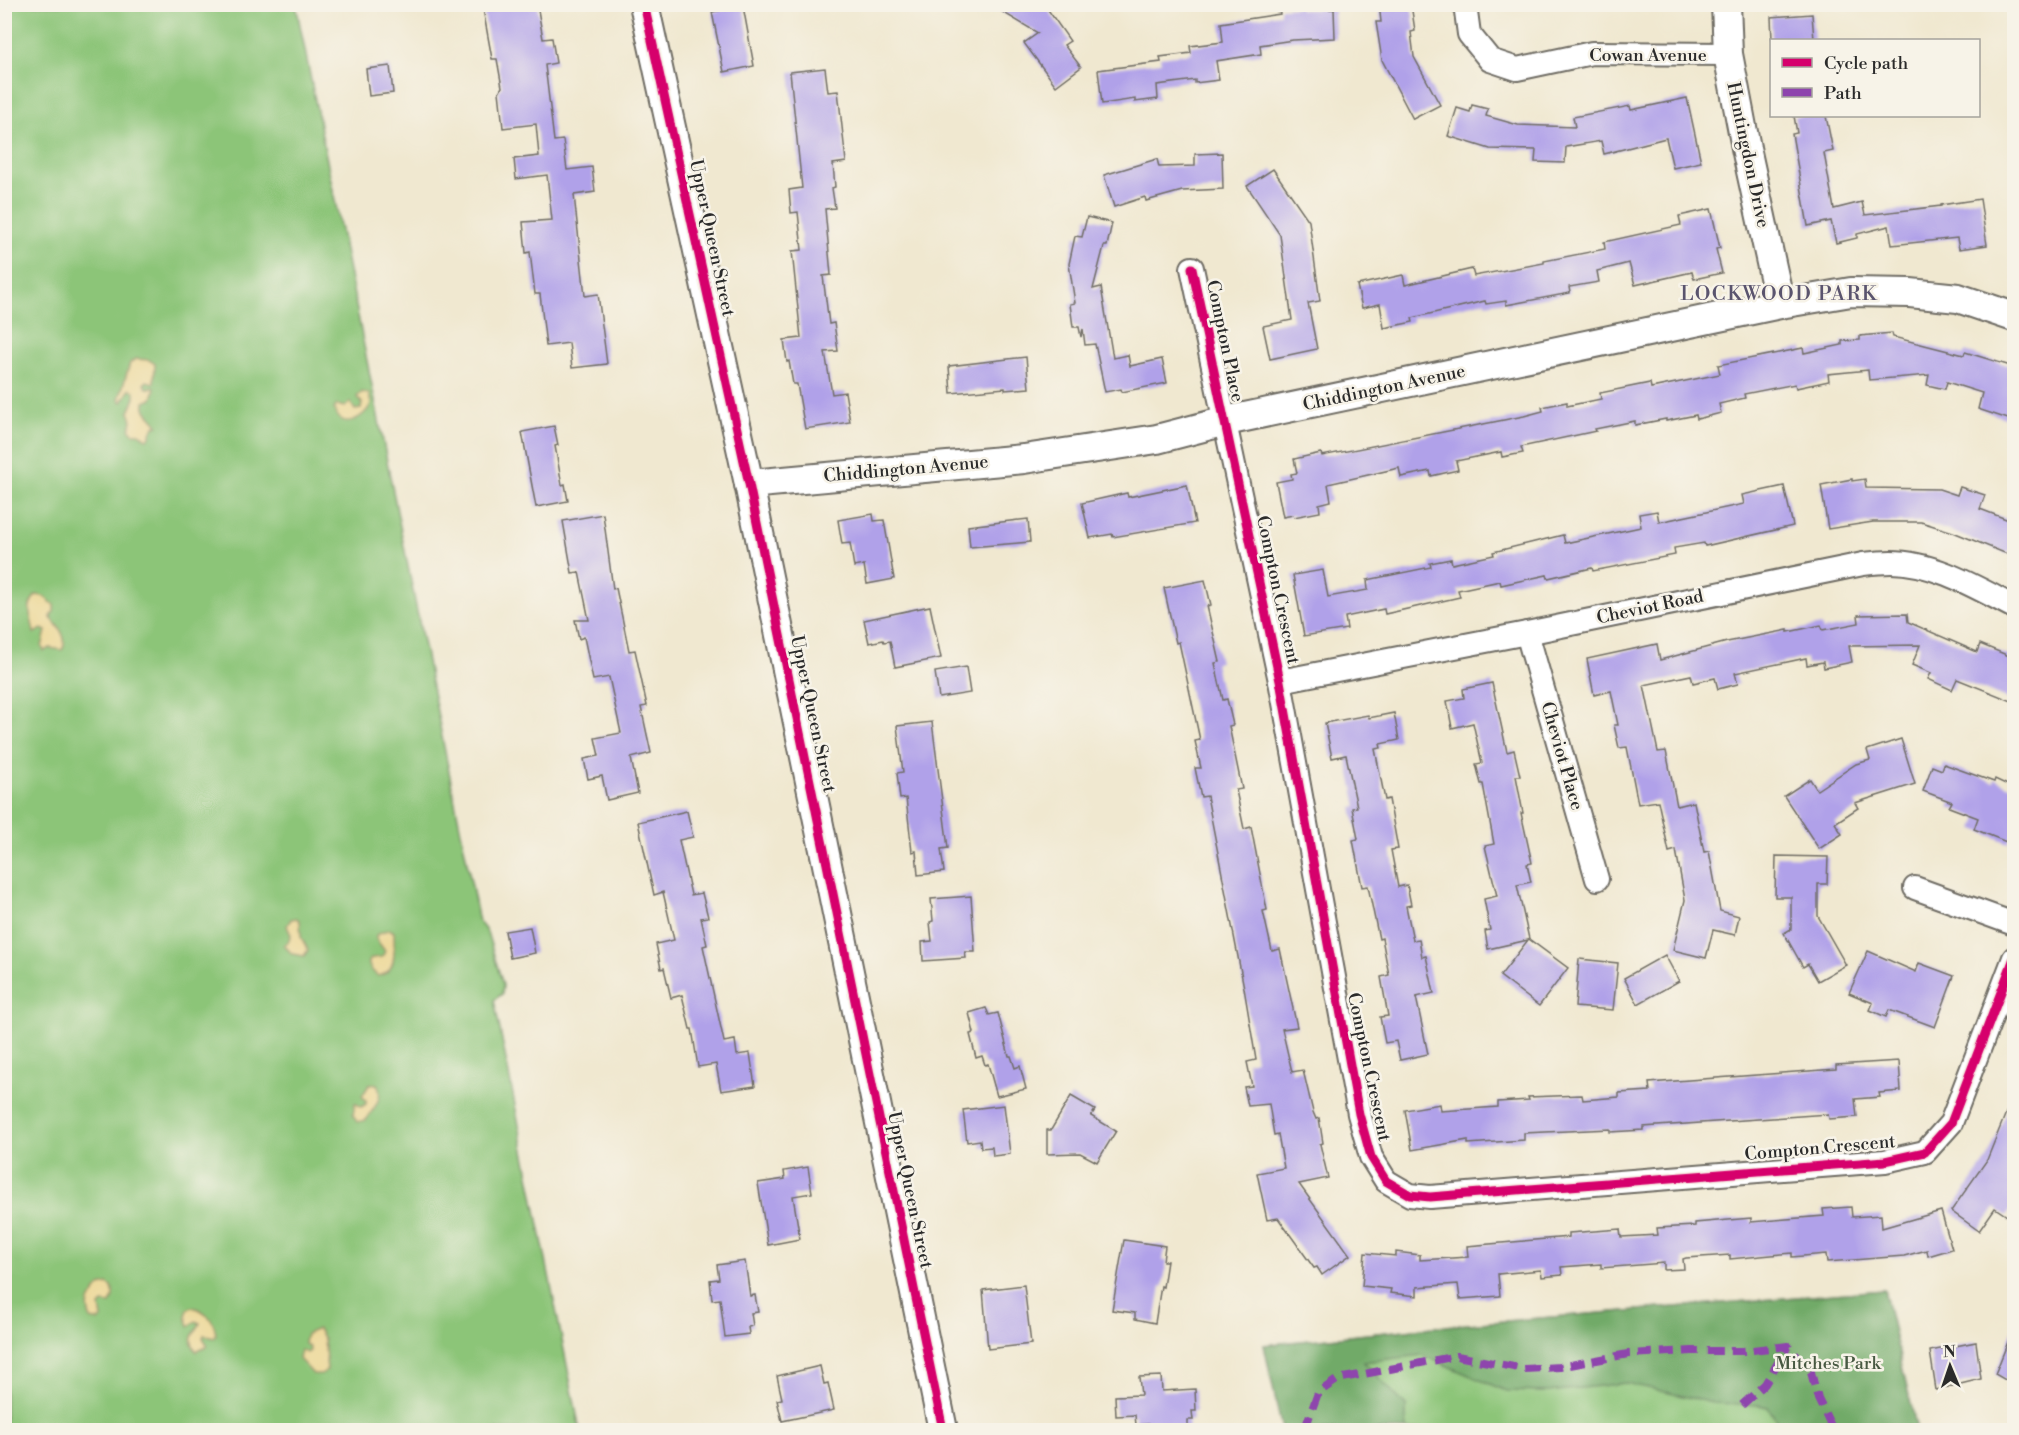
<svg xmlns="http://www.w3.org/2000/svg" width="2019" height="1435" font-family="'Libre Bodoni',serif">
	<rect width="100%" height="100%" fill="#f7f3e8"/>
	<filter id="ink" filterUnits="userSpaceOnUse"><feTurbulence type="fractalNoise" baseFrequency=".0167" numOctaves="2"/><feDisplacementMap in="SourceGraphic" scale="12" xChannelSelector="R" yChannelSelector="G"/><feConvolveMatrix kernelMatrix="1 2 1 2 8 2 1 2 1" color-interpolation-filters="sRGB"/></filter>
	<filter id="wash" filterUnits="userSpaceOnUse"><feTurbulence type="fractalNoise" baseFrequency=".008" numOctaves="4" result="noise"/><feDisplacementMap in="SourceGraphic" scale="24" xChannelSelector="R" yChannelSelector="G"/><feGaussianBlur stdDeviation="1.35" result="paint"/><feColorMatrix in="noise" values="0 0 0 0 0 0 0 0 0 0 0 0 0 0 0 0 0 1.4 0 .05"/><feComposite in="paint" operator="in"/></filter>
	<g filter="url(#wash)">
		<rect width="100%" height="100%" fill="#f0e8d0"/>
		<g fill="#8cc578" stroke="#5c7852" stroke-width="1.5">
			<path d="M5,5H296L479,922L487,932L503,985L502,994L494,1000L580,1430H5Z"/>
			<path d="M1884,1290L1917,1430H1282L1264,1345L1444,1326Z"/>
		</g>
		<path fill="#71aa68" stroke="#4e6a4a" stroke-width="1.5" d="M1884,1290L1917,1430H1782L1768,1407L1759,1405L1713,1403L1626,1383L1548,1392L1506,1391L1422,1355L1364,1362L1406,1406V1430H1282L1264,1345L1444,1326Z"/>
		<g fill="#eeda9e" stroke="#8c8264" stroke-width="1.5">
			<path d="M136,359L149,360L155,364L154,382L153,383L147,381L144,384L147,388H155L152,399L145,402C143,413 153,416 158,425L154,426L149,438L146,439L139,433H133L130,430L132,420L129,412L135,398V392L130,389L122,402L119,399L130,363Z"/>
			<path d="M362,392L369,394L371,404C364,419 341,431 334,409L337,405L345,407L350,402L355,410L361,409L362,403L357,397Z"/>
			<path d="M36,595L43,596L54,605V612L51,615V618C59,627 69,639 62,650L50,648L44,651L42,647L46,631L42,629L34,633C32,616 24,609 36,595Z"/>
			<path d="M297,918L300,921L301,937L308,950L304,956L292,954L284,945L288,942L291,935L287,926L291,919Z"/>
			<path d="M389,929L394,932C394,948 398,973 378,976C367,967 363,957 382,957L385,951L376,939V935Z"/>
			<path d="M377,1084C385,1097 373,1109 366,1120L357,1122L353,1115L355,1103L361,1107L366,1104V1101L362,1096L369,1085Z"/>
			<path d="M107,1284L112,1287C114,1294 114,1298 110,1304L103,1303L100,1306L102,1319L99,1321L91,1319C84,1304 91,1297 100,1286Z"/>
			<path d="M192,1307C207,1310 215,1322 216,1336L214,1338L204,1335L203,1338L207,1344V1347L196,1351C186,1335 195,1336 200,1323L196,1321L189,1326L186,1316L188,1309Z"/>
			<path d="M318,1329L324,1339L327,1370L321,1374H313L299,1359L301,1350L307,1353L310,1351L308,1346L304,1343L306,1334Z"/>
		</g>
		<g id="blocks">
			<g fill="#b0a1e9">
				<path d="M508,4H537L543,39L552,38L556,63L545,65L554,141L563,140L567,170L592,167L595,192L574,195L585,296L598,294L607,364L572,368L569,343L546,346L540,294H535L530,252L526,253L523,222L552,220L547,175L516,179L514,159L539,156L536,124L503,128L499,92L502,87L497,59H492L483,9Z"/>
				<path d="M989,4H1044L1070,41L1064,45L1081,67L1056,86L1024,43L1038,33Z"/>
				<path d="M1379,4H1411L1415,31L1411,32L1414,57L1440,105L1413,119L1382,60L1376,22H1381Z"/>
				<path d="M743,6L754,66L724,72L712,12Z"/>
				<path d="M1300,7V10L1334,9L1335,38L1293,40L1260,45L1261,54L1216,61L1219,80L1195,83V80L1157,85L1158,99L1135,102V99L1102,104L1098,70L1161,62L1160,57L1191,53L1190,46L1223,42L1221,23L1280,14V8Z"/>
				<path d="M1812,14L1814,40H1772L1771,17Z"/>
				<path d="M390,66L393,93L369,96L366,69Z"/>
				<path d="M825,68L828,92L838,91L846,162L833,164L835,187L832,188L835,208L825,209L831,275L823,276L829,324L834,323L838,351L825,352L832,394L845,392L850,422L805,429L797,384H793L789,361L787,362L784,340L801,338L792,251L802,250L798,212L791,213L789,190L802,188L790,72Z"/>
				<path d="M1687,98L1701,162L1673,168L1666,138L1604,154L1601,141L1566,147L1565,163L1535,162L1536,150L1490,149L1448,136L1457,108L1470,112L1472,105L1488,109L1486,116L1518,125L1575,127L1573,117L1630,106L1631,110Z"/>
				<path d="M1794,116H1826L1833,151L1824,153L1834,209L1862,202L1865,215L1941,206V205L1980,199L1987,245L1959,249L1957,238L1892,245L1889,226L1857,234V238L1836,243L1831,221L1808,226L1792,134L1797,133Z"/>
				<path d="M1222,153L1223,189L1182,191L1146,201L1145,197L1114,207L1104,175L1157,159L1159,167L1195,166V154Z"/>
				<path d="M1273,169L1309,221L1320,301L1308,303L1317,349L1270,359L1263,326L1292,320L1280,235L1247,186Z"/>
				<path d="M1711,209L1720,248L1716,249L1722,273L1694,279L1692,272L1635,285L1629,263L1597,271L1599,282L1569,287L1570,293L1506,305V301L1486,304L1485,301L1412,318L1413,322L1384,328L1380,304L1362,308L1357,285L1403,275L1405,285L1472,269L1474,276L1544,263V261L1605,249L1604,242L1681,225L1679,216Z"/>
				<path d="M1087,217L1112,223L1107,246H1104L1093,289L1101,287L1113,358L1128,355L1130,366L1162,359L1167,383L1122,392L1121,389L1105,392L1095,344L1085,345L1083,329L1081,337L1079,327H1073L1070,304L1075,303L1069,264L1075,236L1082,237Z"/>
				<path d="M1892,333L1893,337L1964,355L1965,352L2014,367V421L1978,409L1982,393L1947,382L1945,389L1927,385L1929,375L1869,380L1868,370L1828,374L1829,381L1796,388L1795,384L1744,394L1745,398L1719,404L1721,413L1697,419L1696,415L1666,421V419L1635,425V421L1595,429L1596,431L1521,447L1523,453L1502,457L1501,452L1456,461L1458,470L1431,476L1430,471L1401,477L1399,468L1328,484L1331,501L1319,504L1320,512L1294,517L1293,515L1283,517L1276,482L1292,479L1291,474L1297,473L1294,459L1321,453L1322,456L1524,416L1543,411L1542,407L1567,402V406L1601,399L1600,393L1650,383L1651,388L1720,374L1718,365L1803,348L1804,353L1842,345V341L1860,340V336Z"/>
				<path d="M1026,357L1029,388L1005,390V388L951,393L949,366Z"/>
				<path d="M554,426L558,445L555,446L562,485L565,484L568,501L536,507L522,432Z"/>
				<path d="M1852,479V481L1865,479L1866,488L1939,489L1957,495L1960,487L1985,495L1980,509L2014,522V553L2008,551L2007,554L1953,532L1921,522H1873L1828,529L1821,485Z"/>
				<path d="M1187,485L1195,523L1113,537L1112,534L1090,538L1082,503L1127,493L1128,497Z"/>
				<path d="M1784,486L1793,526L1705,546L1704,543L1674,548L1675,555L1593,571L1592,568L1548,578L1547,575L1501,585L1500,581L1458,590L1460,597L1385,614L1384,609L1345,617L1347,629L1304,636L1293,575L1323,570L1328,597L1368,590L1367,580L1431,567L1430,563L1451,559L1452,564L1494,555L1493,552L1563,535L1565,543L1636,528L1641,527L1639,514L1657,511L1659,522L1744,504L1742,495Z"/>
				<path d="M603,514L613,589L616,588L629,651L635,650L647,706L641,707L651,753L631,758L638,793L607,800L602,776L588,779L584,759L599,756L595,738L621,733L609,677L593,680L584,637L579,639L575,620H589L579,572L572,573L563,521Z"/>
				<path d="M873,514L874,521L884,520L894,579L867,584L864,565L854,567L850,543L842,544L838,520Z"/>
				<path d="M1028,519L1030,542L970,547L968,526Z"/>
				<path d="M1205,580L1211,605L1207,606L1220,662L1215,663L1223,700L1227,699L1233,725L1229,726L1242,789L1236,790L1244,829L1251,827L1267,910L1263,911L1272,951L1280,949L1297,1027L1282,1029L1292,1072L1303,1070L1313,1112L1316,1119L1319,1118L1323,1143L1320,1144L1328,1178L1299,1184L1350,1255L1322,1275L1317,1267L1314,1268L1278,1218L1267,1220L1257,1173L1284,1168L1278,1134L1274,1135L1269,1104L1248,1106L1244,1087L1252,1086L1247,1062L1256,1060L1244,988L1207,796L1201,797L1195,768H1201L1195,741L1200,740L1179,642L1176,643L1164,588Z"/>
				<path d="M930,606L941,658L895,667L890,641L884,642L883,640L869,643L864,620Z"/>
				<path d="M1907,614L1908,622L1977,652L1980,644L2014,658V702L1957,679L1952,690L1928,679L1931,673L1912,665L1920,645L1849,646L1852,662L1824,668L1823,662L1807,665L1806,658L1735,673L1738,684L1718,689L1715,678L1693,683L1691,675L1644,685L1658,752L1666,751L1677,806L1694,802L1704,852L1709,851L1720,911L1739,916L1735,935L1713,930L1706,958L1673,950L1685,900L1676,850L1669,852L1658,801L1638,804L1627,747L1619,748L1614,725H1618L1611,691L1594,695L1587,659L1657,644L1660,660L1727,642L1788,630V632L1821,625L1823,630L1859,623L1858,615Z"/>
				<path d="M966,667L970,693L939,698L935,672Z"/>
				<path d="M1492,683L1507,752L1514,750L1520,776H1516L1523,813H1521L1532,863L1527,864L1531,882L1517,885L1529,939L1568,968L1539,1006L1500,976L1528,940L1488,949L1485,931L1490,930L1484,899L1497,896L1485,846L1494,844L1483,784H1481L1476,764L1482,763L1473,723L1452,728L1447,701L1464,698L1463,689Z"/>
				<path d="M1394,713L1399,740L1380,744L1381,748L1375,749L1385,800L1389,799L1398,849L1391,850L1398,887L1407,885L1411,905L1406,906L1413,940L1419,939L1422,957L1426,956L1434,993L1416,997L1428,1054L1400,1060L1396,1041L1385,1043L1380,1017L1388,1016L1381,977L1389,975L1382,938L1379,939L1368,886L1362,887L1353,840L1358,839L1352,808L1357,807L1346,755L1332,758L1325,723L1368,715L1369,718Z"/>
				<path d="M932,722L948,848L941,849L944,872L918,875L916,851L912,852L906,798L900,799L897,773L903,772L897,726Z"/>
				<path d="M1901,739L1915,784L1855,803L1858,808L1835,823L1842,834L1819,849L1784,796L1810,779L1817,790L1856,764L1870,760L1867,750Z"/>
				<path d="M1944,764L1994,782L1995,779L2014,788V830L2009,843L1974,829L1978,818L1949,807L1952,802L1923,791L1932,766L1942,770Z"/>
				<path d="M687,811L693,837L679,840L691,895L702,893L708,917L701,918L707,945L703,946L724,1042L735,1040L737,1055L750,1053L755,1086L721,1091L716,1064L698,1067L692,1029H690L682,995L671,998L664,968L661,969L656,944L674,940L663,892L654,895L638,822Z"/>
				<path d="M1776,856L1828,857L1827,884H1818V916L1846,965L1818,981L1808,964L1803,967L1784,933L1791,929V897H1775Z"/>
				<path d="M971,896L975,952H965L966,958L923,961L922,942L932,941L930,922L933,921L931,899Z"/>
				<path d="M530,927L535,953L510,958L505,931Z"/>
				<path d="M1868,951L1916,972L1919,963L1954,976L1935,1027L1889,1010L1886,1017L1870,1010L1873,1003L1849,993Z"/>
				<path d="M1665,955L1679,981L1638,1004L1624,978Z"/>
				<path d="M1579,959L1618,963L1613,1010L1575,1007Z"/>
				<path d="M986,1008L989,1015L998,1013L1009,1056H1011L1015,1068L1020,1066L1026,1089L997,1096L988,1064L985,1065L982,1056L976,1058L970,1034L974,1033L969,1013Z"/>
				<path d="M1899,1061L1901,1091L1879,1093L1880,1097L1855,1099L1857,1117L1829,1119L1828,1114L1643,1127V1130L1610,1132V1129L1524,1133V1140L1468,1144V1140L1412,1150L1405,1110L1440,1104L1441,1111L1498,1107V1102L1529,1100L1528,1097L1582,1095L1583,1100L1619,1097V1093L1650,1091L1649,1083L1836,1069V1065Z"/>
				<path d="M2014,1093V1205L2007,1216L1995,1208L1979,1231L1951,1211L1987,1160Z"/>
				<path d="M1071,1096L1095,1110L1091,1116L1116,1131L1097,1162L1080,1153L1047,1154V1130H1051Z"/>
				<path d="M1004,1105L1010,1154L993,1156L992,1147L981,1148L980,1140L967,1142L963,1110Z"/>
				<path d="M808,1167L812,1193L793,1196L800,1239L768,1245L758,1183L785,1179L784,1171Z"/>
				<path d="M1851,1207L1852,1217L1881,1215L1882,1228L1941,1211L1952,1249L1928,1256L1927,1250L1904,1256L1827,1262L1826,1254L1792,1257V1253L1730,1259V1255L1686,1258L1683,1259L1684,1269L1664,1270V1263L1601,1268V1264L1561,1267L1562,1275L1542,1277L1541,1270L1498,1274L1500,1296L1460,1299L1458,1284L1417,1287V1296L1390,1293L1391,1289L1362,1286L1365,1253L1396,1256V1252L1420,1255V1260L1468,1257L1467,1246L1569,1237V1233L1620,1229L1621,1237L1658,1235L1657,1228L1695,1226V1223L1751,1218V1222L1824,1216L1823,1209Z"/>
				<path d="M1124,1240L1165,1246L1163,1261H1167L1163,1287L1161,1286L1155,1323L1135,1319V1313L1112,1310Z"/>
				<path d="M745,1261L750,1296L755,1295L758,1312L751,1313L753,1326L748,1327L749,1334L725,1337L720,1299L712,1300L710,1280L719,1279L717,1265Z"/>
				<path d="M1024,1285L1031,1344L988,1349L983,1290Z"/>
				<path d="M2014,1327V1385L1995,1374Z"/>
				<path d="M1976,1342L1981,1379L1936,1390L1930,1351Z"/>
				<path d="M820,1366L824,1384L828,1383L834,1410L782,1421L777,1400L782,1399L777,1376Z"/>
				<path d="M1161,1376L1162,1391L1195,1389L1196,1411H1192L1193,1420H1188V1431H1149L1148,1424L1136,1425L1135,1415L1116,1416L1115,1396L1141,1395L1139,1377Z"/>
			</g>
		</g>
	</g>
	<g filter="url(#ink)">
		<use href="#blocks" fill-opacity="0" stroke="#706d65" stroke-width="1.5"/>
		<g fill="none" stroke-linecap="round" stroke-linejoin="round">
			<g stroke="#706d65" stroke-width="26">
				<g id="minor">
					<path d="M1465,4L1469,34L1490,60L1517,69L1592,53L1728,54"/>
					<path d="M1192,268L1280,681L1359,1114L1371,1157L1386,1181L1410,1195L1430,1197L1885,1161L1925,1152L1951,1123L2014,958"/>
					<path d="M1527,633L1597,879"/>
					<path d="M1280,681L1527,633L1863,564C1872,563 1882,562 1891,562C1934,562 1977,588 2014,607"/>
					<path d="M1915,888L2014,924"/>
				</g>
			</g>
			<g stroke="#706d65" stroke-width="32">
				<g id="tertiary">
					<path d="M644,4L749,484L943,1430"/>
					<path d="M1726,4L1728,54L1746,148L1780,304"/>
					<path d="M749,484L1024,459L1157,439L1226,421L1780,304L1851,292L1910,293L1958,298L2014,317"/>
				</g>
			</g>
			<use href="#minor" stroke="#fff" stroke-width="22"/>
			<use href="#tertiary" stroke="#fff" stroke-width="28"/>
			<g stroke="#8e44ad" stroke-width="8" stroke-dasharray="15 8" stroke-linecap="butt">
				<path d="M1742,1405L1765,1384L1788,1346"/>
				<path d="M1307,1430V1423L1318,1393L1338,1379L1457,1356L1524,1369L1560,1367L1628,1354L1692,1351H1743L1788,1346L1811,1372L1818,1399L1833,1430"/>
			</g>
			<g stroke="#f7f3e8" stroke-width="13">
				<g id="cycleway">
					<path d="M644,4L749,484L943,1430"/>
					<path d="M1192,268L1280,681L1359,1114L1371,1157L1386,1181L1410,1195L1430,1197L1885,1161L1925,1152L1951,1123L2014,958"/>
				</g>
			</g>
			<use href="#cycleway" stroke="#d6006c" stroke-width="9"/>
		</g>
	</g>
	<g text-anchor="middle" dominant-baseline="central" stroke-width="5" stroke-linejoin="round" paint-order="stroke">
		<g font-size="18" fill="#2b2b2b" stroke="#f7f3e8">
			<text x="1648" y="55">Cowan Avenue</text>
			<text transform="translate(1748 155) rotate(78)">Huntingdon Drive</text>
			<text transform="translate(712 238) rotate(78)">Upper Queen Street</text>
			<text transform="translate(1225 341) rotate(78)">Compton Place</text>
			<text transform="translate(1384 388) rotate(-12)">Chiddington Avenue</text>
			<text transform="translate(906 469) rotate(-5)">Chiddington Avenue</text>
			<text transform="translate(1278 590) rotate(78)">Compton Crescent</text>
			<text transform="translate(1650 607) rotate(-12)">Cheviot Road</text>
			<text transform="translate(813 714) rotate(78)">Upper Queen Street</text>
			<text transform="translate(1562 756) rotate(74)">Cheviot Place</text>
			<text transform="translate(1369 1067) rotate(78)">Compton Crescent</text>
			<text transform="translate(1820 1148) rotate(-5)">Compton Crescent</text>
			<text transform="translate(910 1190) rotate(78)">Upper Queen Street</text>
		</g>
		<g font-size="18" fill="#485942" stroke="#f7f3e8">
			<text x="1828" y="1363">Mitches Park</text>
		</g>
		<g font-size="20" letter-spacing="1.5" fill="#5a546e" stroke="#f7f3e8">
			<text x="1779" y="294">LOCKWOOD PARK</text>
		</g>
	</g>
	<rect width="2019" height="1435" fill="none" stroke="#f7f3e8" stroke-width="24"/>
	<rect x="1770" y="39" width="210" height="78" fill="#f7f3e8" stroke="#a5a39c" stroke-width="1.5"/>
	<rect x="1782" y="58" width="30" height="9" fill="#d6006c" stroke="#a5a39c" stroke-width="1.5"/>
	<text x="1824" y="69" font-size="18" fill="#2b2b2b">Cycle path</text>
	<rect x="1782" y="88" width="30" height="9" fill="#8e44ad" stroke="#a5a39c" stroke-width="1.5"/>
	<text x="1824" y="99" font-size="18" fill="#2b2b2b">Path</text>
	<g transform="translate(1950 1366) rotate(358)" stroke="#f7f3e8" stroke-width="4.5" paint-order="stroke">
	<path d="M0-4.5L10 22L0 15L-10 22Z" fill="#2b2b2b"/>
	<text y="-9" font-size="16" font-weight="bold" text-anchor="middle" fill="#2b2b2b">N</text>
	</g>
</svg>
